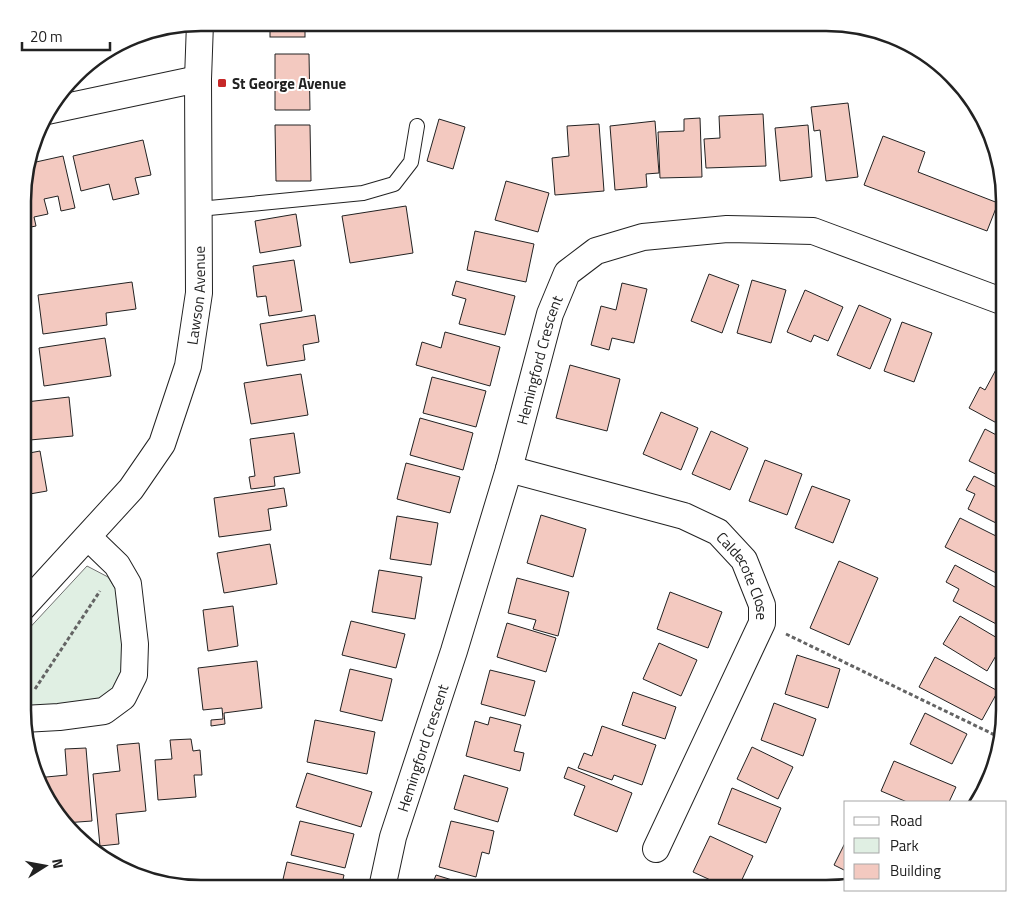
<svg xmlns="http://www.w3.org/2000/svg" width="1027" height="911" font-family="'Titillium Web',sans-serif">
	<rect width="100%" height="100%" fill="#fff"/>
	<path fill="#e0efe3" stroke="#6f6f6f" d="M87,566L108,577L118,593L126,615L121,679L108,696L84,705L23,708V635Z"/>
	<g fill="#f3c9c0" stroke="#222">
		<rect x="270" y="23" width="35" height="14"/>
		<path d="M275,54H309L310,110H275Z"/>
		<path d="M848,103L858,177L826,181L820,130L814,131L811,107Z"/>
		<path d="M763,114L766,166L706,168L704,139L720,138L719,116Z"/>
		<path d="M700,118L702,177L660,178L658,132L684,131V119Z"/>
		<path d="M439,119L465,127L453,169L427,161Z"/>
		<path d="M655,121L659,173L646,174L647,187L615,190L610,126Z"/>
		<path d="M599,124L604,191L555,195L552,158L569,156L567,126Z"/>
		<path d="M275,125H310L311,181H276Z"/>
		<path d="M808,125L812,177L780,181L775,128Z"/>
		<path d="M883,136L925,152L918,172L998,203L987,231L864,185Z"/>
		<path d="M143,140L151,175L135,178L139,194L113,200L109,184L81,191L73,156Z"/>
		<path d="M63,156L75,208L61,211L58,196L44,199L48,214L34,217L36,226L26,228L27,164Z"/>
		<path d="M506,181L549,193L538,232L495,220Z"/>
		<path d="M406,206L413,253L350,263L342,216Z"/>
		<path d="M296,214L301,246L260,253L255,221Z"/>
		<path d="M475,231L534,244L526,282L467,270Z"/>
		<path d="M294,260L302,311L269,316L266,296L257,297L253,266Z"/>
		<path d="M709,274L739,285L722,333L691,321Z"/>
		<path d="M752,280L786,290L771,343L737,333Z"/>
		<path d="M456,281L515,296L505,335L459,324L466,299L452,295Z"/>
		<path d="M132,282L136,309L106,313L107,325L43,334L38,295Z"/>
		<path d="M622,283L647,289L634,343L612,338L609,350L591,345L601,306L616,310Z"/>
		<path d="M805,290L843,307L828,341L814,335L811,342L787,332Z"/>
		<path d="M859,305L891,319L870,369L837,355Z"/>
		<path d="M315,315L319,342L303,345L305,360L267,366L260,324Z"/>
		<path d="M902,322L932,333L914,382L884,371Z"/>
		<path d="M445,332L500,347L490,386L416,365L422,342L441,348Z"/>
		<path d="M105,338L111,376L44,386L39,348Z"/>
		<path d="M999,364L1004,367V427L969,408L980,387L985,390Z"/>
		<path d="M570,365L620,379L607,431L556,418Z"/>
		<path d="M301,374L308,415L251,424L244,383Z"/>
		<path d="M432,377L486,391L476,427L423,413Z"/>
		<path d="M69,397L73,436L30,440L26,402Z"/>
		<path d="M661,412L698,428L681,470L643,454Z"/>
		<path d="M420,418L473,433L463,470L410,455Z"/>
		<path d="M985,429L1004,439V478L969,461Z"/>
		<path d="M711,431L748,448L730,490L692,474Z"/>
		<path d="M294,433L300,473L274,477L275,486L251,489L249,477L255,476L250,439Z"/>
		<path d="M40,451L47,491L24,495V454Z"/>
		<path d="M765,460L802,474L787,515L749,501Z"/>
		<path d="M406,463L460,477L450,513L397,499Z"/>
		<path d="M974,476L1004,491V527L968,509L975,494L966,490Z"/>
		<path d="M812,486L850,500L833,543L795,528Z"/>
		<path d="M284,488L287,506L268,509L271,530L219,537L214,498Z"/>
		<path d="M541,515L586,529L573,577L527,563Z"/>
		<path d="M397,516L438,523L431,565L390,559Z"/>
		<path d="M960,518L1004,540V577L945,547Z"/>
		<path d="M270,544L277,584L224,593L217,553Z"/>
		<path d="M839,561L878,578L849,645L810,628Z"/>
		<path d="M955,565L1004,592V617L1000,626L953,601L959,589L946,582Z"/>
		<path d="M379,570L422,577L415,619L372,612Z"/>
		<path d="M517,578L569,592L558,636L533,629L536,620L508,613Z"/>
		<path d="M670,592L722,612L708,648L657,629Z"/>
		<path d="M233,606L238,646L208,651L203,610Z"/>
		<path d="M960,616L1004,642L987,671L943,644Z"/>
		<path d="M351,621L405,634L396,668L342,655Z"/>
		<path d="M507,623L556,638L546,672L497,657Z"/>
		<path d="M659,643L697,660L681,696L643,679Z"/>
		<path d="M797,655L840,669L828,708L785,694Z"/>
		<path d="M935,657L998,691L982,720L919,687Z"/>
		<path d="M257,661L262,708L224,713L225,724L211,726V720L223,719L222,708L203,710L198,668Z"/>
		<path d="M350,669L392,679L382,721L340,711Z"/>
		<path d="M490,670L535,681L525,716L481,704Z"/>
		<path d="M633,692L676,707L665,739L622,725Z"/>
		<path d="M774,703L816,719L803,756L761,740Z"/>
		<path d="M925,713L967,734L952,764L910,744Z"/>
		<path d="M490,717L521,725L514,751L524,753L520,771L466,756L475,721L488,725Z"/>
		<path d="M315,720L375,732L367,774L307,762Z"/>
		<path d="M602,726L656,745L642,785L614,775L612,780L578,768L584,753L592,756Z"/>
		<path d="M191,739L193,751L200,750L202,775H194L196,797L158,800L155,760L172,759L170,740Z"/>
		<path d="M139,743L146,811L116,814L119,844L100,846L93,774L120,771L117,745Z"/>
		<path d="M752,747L793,767L778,799L737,779Z"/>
		<path d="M86,748L92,821L64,823L36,778L67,775L65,749Z"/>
		<path d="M894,761L956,787L949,802H907L881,791Z"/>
		<path d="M568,767L632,793L617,832L574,815L585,786L564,778Z"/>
		<path d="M307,773L372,792L361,827L296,807Z"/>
		<path d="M464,775L508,788L498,822L454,809Z"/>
		<path d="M732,788L781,808L766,843L718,824Z"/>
		<path d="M300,821L354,834L345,868L291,855Z"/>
		<path d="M451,821L494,831L489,854L482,852L476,877L439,867Z"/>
		<path d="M710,836L753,856L738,888H714L717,883L693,872Z"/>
		<path d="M846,841V871L834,865Z"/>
		<path d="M287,862L344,875L341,888H281Z"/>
		<path d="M436,875L478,888H431Z"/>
		<path d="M583,880L602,888H580Z"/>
	</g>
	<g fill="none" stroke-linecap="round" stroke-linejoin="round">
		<g stroke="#222" stroke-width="16">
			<path id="service" d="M199,209L363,193L394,184L411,162L417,126"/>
		</g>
		<g stroke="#222" stroke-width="28">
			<g id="minor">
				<path d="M47,111L198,79"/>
				<path id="s1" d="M509,469L684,516L718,532L744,560L762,605V623L656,849"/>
				<path id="s2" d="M23,607L131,489L162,444L188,366L199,293L198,79L200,23"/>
				<path d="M23,719L59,717L104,711L123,697L134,675L135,644L128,584L117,565L88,537"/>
				<path id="s3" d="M382,888L393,837L454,651L509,469L550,314L567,273L596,251L643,237L727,229L813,231L1004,302"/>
			</g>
		</g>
		<g stroke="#646464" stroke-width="3" stroke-dasharray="4 2.5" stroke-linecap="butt">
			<path d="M786,634L999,737"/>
			<path d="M35,689L100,591"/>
		</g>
		<use href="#service" stroke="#fff" stroke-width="14"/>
		<use href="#minor" stroke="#fff" stroke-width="26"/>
	</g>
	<rect fill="#c62828" stroke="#fff" stroke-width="2" x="217" y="78" width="10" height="10" rx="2.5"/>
	<g text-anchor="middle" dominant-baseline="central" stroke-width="4" stroke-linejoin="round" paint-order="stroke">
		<g font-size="15" font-weight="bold" fill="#222" stroke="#fff" text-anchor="start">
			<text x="232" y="83">St George Avenue</text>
		</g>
		<g font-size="15" fill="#222" stroke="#fff">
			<text stroke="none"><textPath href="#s2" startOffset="368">Lawson Avenue</textPath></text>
			<text stroke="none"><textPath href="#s3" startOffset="551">Hemingford Crescent</textPath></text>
			<text stroke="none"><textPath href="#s1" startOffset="271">Caldecote Close</textPath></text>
			<text stroke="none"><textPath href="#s3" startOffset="146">Hemingford Crescent</textPath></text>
		</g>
	</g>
	<path d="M0 0H1027V911H0ZM201 31H826A170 170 0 0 1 996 201V710A170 170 0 0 1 826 880H201A170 170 0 0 1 31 710V201A170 170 0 0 1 201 31Z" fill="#fff" fill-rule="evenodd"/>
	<path fill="none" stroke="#222" stroke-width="2.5" d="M201 31H826A170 170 0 0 1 996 201V710A170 170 0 0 1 826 880H201A170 170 0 0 1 31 710V201A170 170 0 0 1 201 31Z"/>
	<rect x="844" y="801" width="162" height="90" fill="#ffffff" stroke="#a7a7a7"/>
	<rect x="854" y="817" width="25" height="8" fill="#ffffff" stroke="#a7a7a7"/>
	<text x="890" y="826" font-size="15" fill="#222222">Road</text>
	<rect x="854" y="838" width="25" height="15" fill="#e0efe3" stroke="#a7a7a7"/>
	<text x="890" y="851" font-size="15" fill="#222222">Park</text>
	<rect x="854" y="864" width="25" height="15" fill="#f3c9c0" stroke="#a7a7a7"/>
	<text x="890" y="876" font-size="15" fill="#222222">Building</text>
	<g transform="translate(45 866) rotate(79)" stroke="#ffffff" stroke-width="4" paint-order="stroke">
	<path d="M0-4L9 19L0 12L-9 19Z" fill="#222222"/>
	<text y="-8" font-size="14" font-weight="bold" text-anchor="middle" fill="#222222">N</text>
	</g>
	<path d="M22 42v8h88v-8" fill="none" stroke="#222222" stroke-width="2.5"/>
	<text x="30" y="42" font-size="15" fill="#222222" stroke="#ffffff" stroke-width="4" paint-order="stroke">20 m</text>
</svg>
